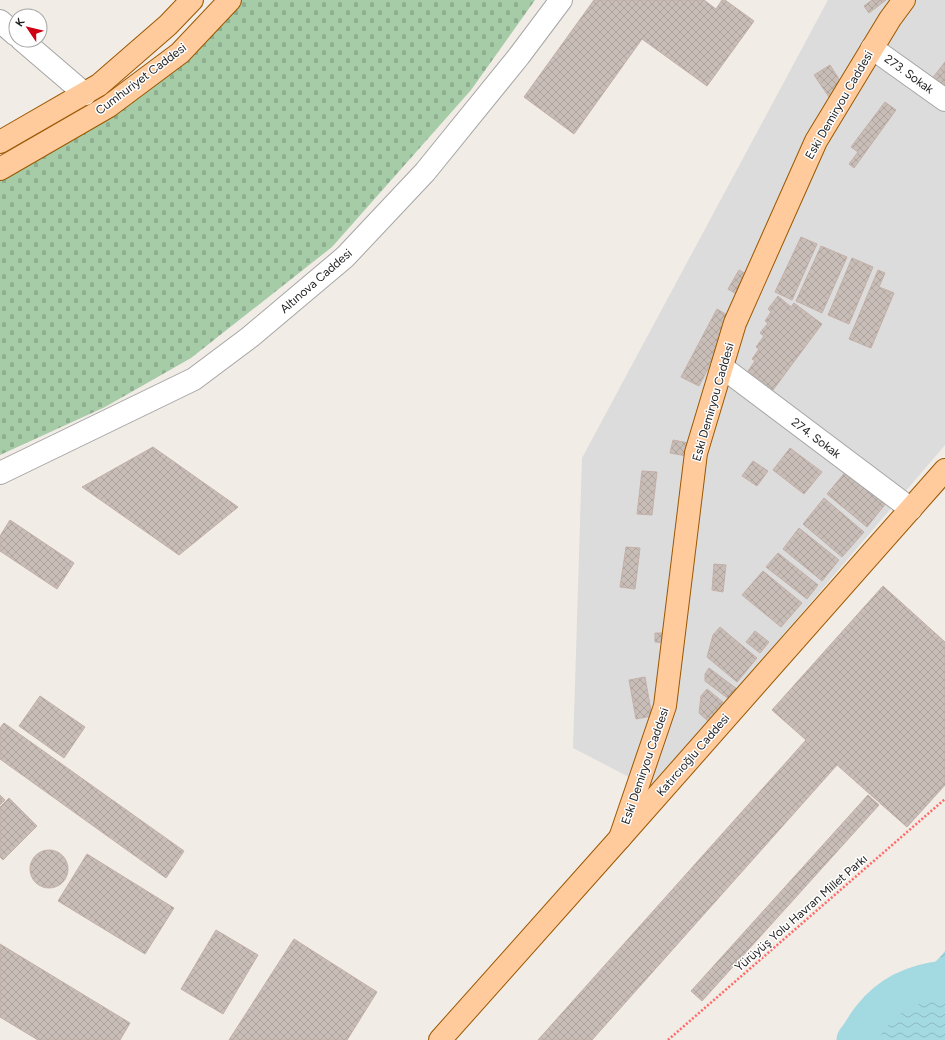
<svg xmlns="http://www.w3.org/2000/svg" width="945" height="1040" font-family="Figtree,sans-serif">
	<defs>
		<pattern id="cemetery-stones" width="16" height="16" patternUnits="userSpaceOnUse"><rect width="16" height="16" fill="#a5cba7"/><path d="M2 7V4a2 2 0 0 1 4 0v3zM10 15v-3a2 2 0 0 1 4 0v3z" fill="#8eae8f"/></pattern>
		<pattern id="water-waves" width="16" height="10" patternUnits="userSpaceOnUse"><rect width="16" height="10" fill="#a3d9e1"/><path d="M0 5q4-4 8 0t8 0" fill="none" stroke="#8cbac1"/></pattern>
		<pattern id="building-cross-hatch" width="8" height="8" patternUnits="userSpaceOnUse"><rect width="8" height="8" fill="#c9bdb8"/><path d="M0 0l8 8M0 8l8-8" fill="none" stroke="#aca29e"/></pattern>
	</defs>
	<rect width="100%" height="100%" fill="#f1ece5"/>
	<path fill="#dddcdc" d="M828,0H945V445L652,789L573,748L582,458Z"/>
	<path fill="url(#cemetery-stones)" d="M240,0H535L471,90L332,247L191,358L105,407L0,455V178Z"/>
	<path fill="url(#water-waves)" d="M945,951V1040H859L941,956Z"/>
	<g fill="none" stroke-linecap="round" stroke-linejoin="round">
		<path stroke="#a3d9e1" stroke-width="37" d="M855,1040C861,1033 865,1024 871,1017C890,993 915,982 945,979"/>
	</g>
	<g fill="url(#building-cross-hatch)" stroke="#c3b0a7">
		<path d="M594,0H704L716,9L722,0H725L754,21L707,86L642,39L574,134L524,97Z"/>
		<path d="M872,0H886L869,13L864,6Z"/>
		<path d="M945,62V89L931,80Z"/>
		<path d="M830,65L844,87L829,97L814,75Z"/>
		<path d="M885,102L896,110L854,168L849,164L858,152L851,147Z"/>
		<path d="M801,237L817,244L792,300L775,292Z"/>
		<path d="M821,246L847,257L822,313L796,301Z"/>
		<path d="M852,258L873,267L849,324L828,315Z"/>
		<path d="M739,270L755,279L743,298L728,289Z"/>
		<path d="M878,270L885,273L879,287L894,293L871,348L849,339Z"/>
		<path d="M778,296L791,307L794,303L822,324L773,390L748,371L755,361L752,359L759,349L756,347L764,336L760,333L768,323L765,321L771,312L768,309Z"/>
		<path d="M717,309L734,319L699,386L681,377Z"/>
		<path d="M673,440L694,444L692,457L670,453Z"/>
		<path d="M153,447L238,507L179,555L82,487Z"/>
		<path d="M790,448L822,472L804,494L773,470Z"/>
		<path d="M753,461L768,471L757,486L742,476Z"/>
		<path d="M848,469L887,502L867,527L827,494Z"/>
		<path d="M642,471L657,472L652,515L637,514Z"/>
		<path d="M824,498L864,532L842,557L803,524Z"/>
		<path d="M10,520L74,563L57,589L0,551V536Z"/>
		<path d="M799,528L839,560L822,581L783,549Z"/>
		<path d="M626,547L640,548L635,589L620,587Z"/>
		<path d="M778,553L818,585L807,599L766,567Z"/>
		<path d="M714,564L726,565L723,592L712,590Z"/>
		<path d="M763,571L802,603L781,627L742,595Z"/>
		<path d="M883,586L945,642V785L907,827L837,765L592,1040H538L806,740L772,710Z"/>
		<path d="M664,622H671L670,643L655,642V633H663Z"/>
		<path d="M720,627L757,658L737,682L707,657L713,635Z"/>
		<path d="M755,631L769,642L760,653L746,642Z"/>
		<path d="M709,668L737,689L729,699L705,681V674Z"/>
		<path d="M645,677L652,716L636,719L629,680Z"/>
		<path d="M707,689L724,703L708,721L699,713L701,696Z"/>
		<path d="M40,696L85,727L64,758L19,726Z"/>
		<path d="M4,723L184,851L166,878L0,759V728Z"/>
		<path d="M0,795L5,800L0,805Z"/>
		<path d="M868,795L879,805L702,1001L691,991Z"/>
		<path d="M9,798L37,826L3,860L0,857V807Z"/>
		<circle cx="49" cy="869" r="19"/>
		<path d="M87,854L174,908L145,954L58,901Z"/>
		<path d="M216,930L258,955L223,1014L181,989Z"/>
		<path d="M294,939L377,992L347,1040H229Z"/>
		<path d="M0,944L130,1023L120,1040H38L0,1017Z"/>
	</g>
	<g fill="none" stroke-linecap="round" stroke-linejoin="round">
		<g stroke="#a6a6a6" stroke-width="24">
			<g id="minor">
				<path d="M0,21L16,35"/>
				<path d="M22,40L85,94"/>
				<path d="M872,48L945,100"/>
				<path d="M722,367L911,509"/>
				<path d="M0,473L194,379L250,337L345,257L425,172L519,56L561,0"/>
			</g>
		</g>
		<g stroke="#9b5800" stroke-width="24">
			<g id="major">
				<path d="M0,142L99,85L168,25L192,0"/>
				<path d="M0,169L109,106L180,53L230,0"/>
				<path d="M620,838L665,706L696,453L735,323L816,141L890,19L904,0"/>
				<path d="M440,1040L620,838L945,470"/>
			</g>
		</g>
		<path stroke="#ff6968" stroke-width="2.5" stroke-dasharray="2 2" stroke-linecap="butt" d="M668,1040L945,799"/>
		<use href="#minor" stroke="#fff" stroke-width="22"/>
		<use href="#major" stroke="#ffca9c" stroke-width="22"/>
	</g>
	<g text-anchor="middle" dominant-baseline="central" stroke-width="3" stroke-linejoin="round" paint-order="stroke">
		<g font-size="12" fill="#1f1f1f" stroke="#fff">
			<text transform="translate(909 74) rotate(36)">273. Sokak</text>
			<text transform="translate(141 79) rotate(-37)">Cumhuriyet Caddesi</text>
			<text transform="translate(839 105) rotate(-60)">Eski Demiryou Caddesi</text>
			<text transform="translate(316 281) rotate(-41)">Altınova Caddesi</text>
			<text transform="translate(713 402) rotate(-74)">Eski Demiryou Caddesi</text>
			<text transform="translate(816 438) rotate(37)">274. Sokak</text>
			<text transform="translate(693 755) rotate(-49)">Katırcıoğlu Caddesi</text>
			<text transform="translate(645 766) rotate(-71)">Eski Demiryou Caddesi</text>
			<text transform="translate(801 913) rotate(-41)">Yürüyüş Yolu Havran Millet Parkı</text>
		</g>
	</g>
	<g transform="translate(28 28) rotate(305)"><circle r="19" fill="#ffffff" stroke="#a5a5a5"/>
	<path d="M0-3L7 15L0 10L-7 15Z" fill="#cf0014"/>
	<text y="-6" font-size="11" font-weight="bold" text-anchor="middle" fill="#1f1f1f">K</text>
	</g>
</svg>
